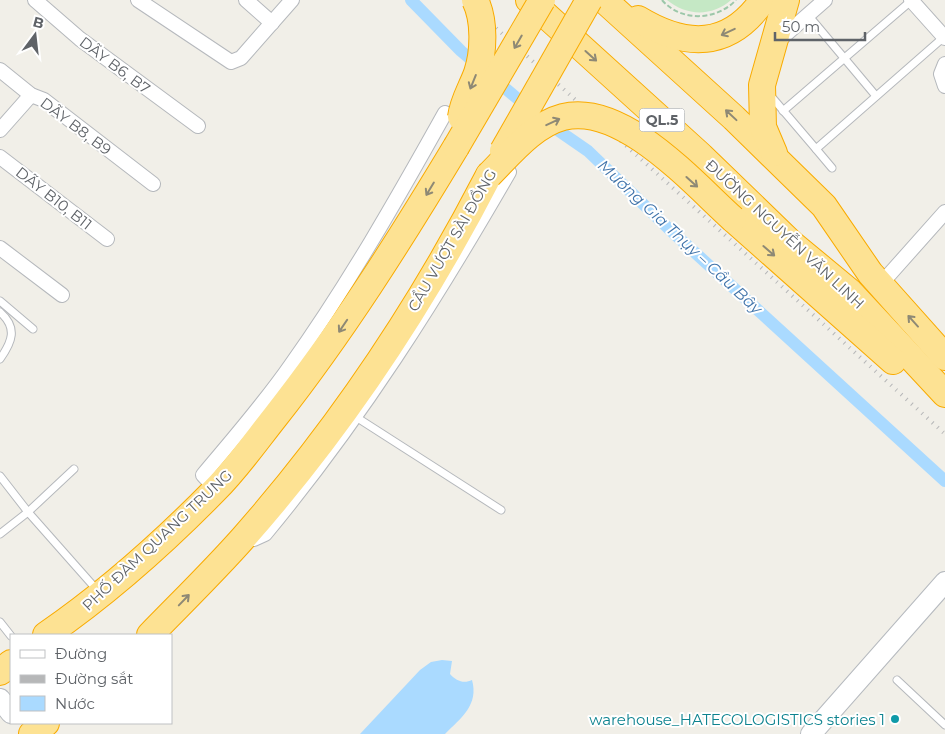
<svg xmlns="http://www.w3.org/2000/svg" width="945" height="734" font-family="Montserrat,sans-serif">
	<rect width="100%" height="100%" fill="#f1efe8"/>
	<path fill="#c5e8c5" d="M667,0H731C712,17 686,16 667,0Z"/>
	<path fill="#aadaff" d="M442,660L452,661L450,674C456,681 464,684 472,680C479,705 461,718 445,734H360L420,670L431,662Z"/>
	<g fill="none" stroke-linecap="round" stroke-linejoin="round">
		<g stroke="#aadaff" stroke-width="12">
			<path d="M411,0L461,51L531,110"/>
			<path d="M546,122L588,151L668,228L945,481"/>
		</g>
		<g stroke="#b5b8bc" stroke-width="9">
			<g id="lane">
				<path d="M808,15L876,96"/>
				<path d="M770,95L816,149L944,37"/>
				<path d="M783,111L912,0"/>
				<path d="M816,149L832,168"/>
				<path d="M0,301L33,329"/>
				<path d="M0,312C18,328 12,342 0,359"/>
				<path d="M356,417L501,510"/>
				<path d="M0,476L28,512L97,590"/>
				<path d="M0,534L28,512L74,469"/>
				<path d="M0,622L11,636"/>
				<path d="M897,680L945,725"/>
			</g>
		</g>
		<g stroke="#b5b8bc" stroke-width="16">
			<g id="street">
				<path d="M35,0L80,39L198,126"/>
				<path d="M138,0L231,62L241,58L292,0"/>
				<path d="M246,0L272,23"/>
				<path d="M911,0L945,38"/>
				<path d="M777,42L825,0"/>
				<path d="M945,64L941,74L945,86"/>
				<path d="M0,70L31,95L44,100L153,184"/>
				<path d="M0,130L31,95"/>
				<path d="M0,157L107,239"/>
				<path d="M0,248L62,295"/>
				<path d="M880,285L945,212"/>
				<path d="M216,489L203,475C233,439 264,404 291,365C348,285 397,199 445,113"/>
				<path d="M245,538L254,539L265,534C361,418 434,302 509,172"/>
			</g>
		</g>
		<g stroke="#b6babf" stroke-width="22">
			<g id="secondary">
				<path d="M0,699L11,713"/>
				<path d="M811,734L945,582"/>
			</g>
		</g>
		<g stroke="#f9ab00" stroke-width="28">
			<g id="highway">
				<path d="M529,0L701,156L792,244L850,292L945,394"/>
				<path d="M604,0L734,118L824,206L870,273L945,357"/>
				<path d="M638,19C686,48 729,49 763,0"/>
				<path d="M774,153L763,127L762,85L786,0"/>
				<path d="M733,219L893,361"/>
				<path d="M46,635C107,593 163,543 215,490C237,468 256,441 275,417C342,332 400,240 456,147"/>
				<path d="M150,635C181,603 214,571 244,537C340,428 422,305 489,175"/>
				<path d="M0,672L11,663"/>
				<path d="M32,734L46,723"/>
			</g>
		</g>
		<path stroke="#9cc7a9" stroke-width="2" stroke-dasharray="5 2.5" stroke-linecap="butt" d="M662,0C681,22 716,21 736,0"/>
		<use href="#lane" stroke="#fff" stroke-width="7"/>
		<use href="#street" stroke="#fff" stroke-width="14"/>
		<use href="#secondary" stroke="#fff" stroke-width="20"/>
		<use href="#highway" stroke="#fde293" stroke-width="26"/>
		<path stroke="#b6b7b8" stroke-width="4" stroke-dasharray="1 6" stroke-linecap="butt" d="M465,0L945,434"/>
		<g stroke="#f9ab00" stroke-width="28" stroke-linecap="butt">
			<g id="highway-bridge">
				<path d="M461,117C463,101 472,87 477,73C484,52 485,20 475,0"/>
				<path d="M456,147L542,0"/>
				<path d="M503,151L589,0"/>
				<path d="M489,175C510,154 533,125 563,117C622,102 692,182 733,219"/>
			</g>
		</g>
		<use href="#highway-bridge" stroke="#fde293" stroke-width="26"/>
	</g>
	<defs><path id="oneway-shaft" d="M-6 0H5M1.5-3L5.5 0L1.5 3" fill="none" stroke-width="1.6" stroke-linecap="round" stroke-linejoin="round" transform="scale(1.25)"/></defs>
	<g stroke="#8e8975">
		<use href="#oneway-shaft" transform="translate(728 32) rotate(155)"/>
		<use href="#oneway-shaft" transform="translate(518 42) rotate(120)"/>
		<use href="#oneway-shaft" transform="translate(591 56) rotate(42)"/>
		<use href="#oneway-shaft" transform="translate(473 82) rotate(112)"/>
		<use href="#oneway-shaft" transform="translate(731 115) rotate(-137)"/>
		<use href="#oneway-shaft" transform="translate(553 122) rotate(-25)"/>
		<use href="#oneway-shaft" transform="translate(692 182) rotate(42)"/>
		<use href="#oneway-shaft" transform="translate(430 189) rotate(121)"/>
		<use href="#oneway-shaft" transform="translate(769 251) rotate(41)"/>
		<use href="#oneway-shaft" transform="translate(913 321) rotate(-132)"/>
		<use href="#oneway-shaft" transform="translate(343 326) rotate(124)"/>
		<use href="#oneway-shaft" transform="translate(184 600) rotate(-46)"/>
	</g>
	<circle fill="#0f9aa8" stroke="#fff" stroke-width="2" cx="895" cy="719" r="5"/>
	<g text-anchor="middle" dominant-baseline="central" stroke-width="4" stroke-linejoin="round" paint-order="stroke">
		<rect fill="#fff" stroke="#8f9295" stroke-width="1" x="639.5" y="108.5" width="45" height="23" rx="4"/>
		<g font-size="14" font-weight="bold" fill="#5f6368">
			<text x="662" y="120">QL.5</text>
		</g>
		<g font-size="15" fill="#5f6368" stroke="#fff">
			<text transform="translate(115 65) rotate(37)">DÃY B6, B7</text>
			<text transform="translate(76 126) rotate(37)">DÃY B8, B9</text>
			<text transform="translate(54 198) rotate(38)">DÃY B10, B11</text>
			<text transform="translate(785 234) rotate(43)">ĐƯỜNG NGUYỄN VĂN LINH</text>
			<text transform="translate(452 240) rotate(-60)">CẦU VƯỢT SÀI ĐỒNG</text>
			<text transform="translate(157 540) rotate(-43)">PHỐ ĐÀM QUANG TRUNG</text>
		</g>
		<g font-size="15" fill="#0d838f" stroke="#fff" text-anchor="end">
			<text x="885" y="719">warehouse_HATECOLOGISTICS stories 1</text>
		</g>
		<g font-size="16" font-style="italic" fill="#4174aa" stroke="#fff">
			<text transform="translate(680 237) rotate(43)">Mương Gia Thụy – Cầu Bây</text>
		</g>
	</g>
	<rect x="10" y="634" width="162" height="90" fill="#ffffff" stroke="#bfc1c3"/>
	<rect x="20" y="650" width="25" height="8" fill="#ffffff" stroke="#bfc1c3"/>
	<text x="55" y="659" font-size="15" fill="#5f6368">Đường</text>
	<rect x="20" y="675" width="25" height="8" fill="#b6b7b8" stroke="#bfc1c3"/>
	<text x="55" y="684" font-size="15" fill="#5f6368">Đường sắt</text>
	<rect x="20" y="696" width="25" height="15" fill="#aadaff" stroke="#bfc1c3"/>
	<text x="55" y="709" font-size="15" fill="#5f6368">Nước</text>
	<g transform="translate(35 35) rotate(15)" stroke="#ffffff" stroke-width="4" paint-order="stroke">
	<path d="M0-4L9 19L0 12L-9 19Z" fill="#5f6368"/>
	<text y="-8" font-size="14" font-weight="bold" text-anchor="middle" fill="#5f6368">B</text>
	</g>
	<path d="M775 32v8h90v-8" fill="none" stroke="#5f6368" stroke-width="2.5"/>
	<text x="782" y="32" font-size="15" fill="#5f6368" stroke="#ffffff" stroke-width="4" paint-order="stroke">50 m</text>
</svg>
